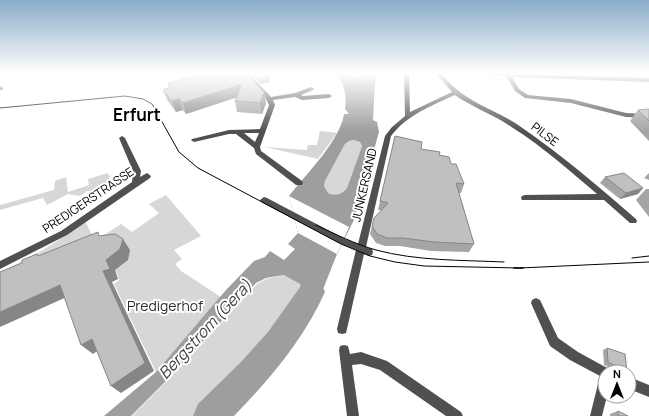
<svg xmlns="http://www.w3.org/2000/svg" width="649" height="416" font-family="Manrope,sans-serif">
	<rect width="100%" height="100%" fill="#fff"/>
	<g fill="#d7d7d7">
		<path d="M320,131L337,133L318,159L265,147L307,150L308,145H317Z"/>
		<path d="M354,140L360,142L362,146L347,188C341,195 336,196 328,193L324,186L325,181L345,144L349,141Z"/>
		<path d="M108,173L109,176L113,175L109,177V181L119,180L112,183L108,182L94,191H87L80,196L68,194L47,205L43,198L0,210V205L54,190L55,181L66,177L68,192L89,185L88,179Z"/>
		<path d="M166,195L201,236L174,250L182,259L175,264L181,271L221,297L156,372L114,284L119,280L114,266L120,263L122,265L126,256L129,254L0,272C30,258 59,242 85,221L95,241L121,224L132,232L159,213L149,204Z"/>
		<path d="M285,275L300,284L302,295C270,343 238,377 197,416H132L179,369L257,284L266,279Z"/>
	</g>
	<path fill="#9e9e9e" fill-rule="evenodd" d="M335,73H347L358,78L366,73H377L375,82L373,120L377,122L379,132L354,220L337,254L320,297L304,322L290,314L302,295L300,284L284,275L266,278L256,283L179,368L131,416H104L156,372L226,290L254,261L265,257L270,251L284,260L295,249L288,244L298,233L289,196C306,174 340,141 344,114H349L345,109C347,95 344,83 335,73ZM354,140L360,142L362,146L347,188C341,195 336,196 328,193L324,186L325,181L345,144L349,141Z"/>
	<path fill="#fff" d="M289,196L349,227L337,254L298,233Z"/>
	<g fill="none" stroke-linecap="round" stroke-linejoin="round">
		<path fill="#9e9e9e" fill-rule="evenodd" d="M312,280L321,283L325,292C304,339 270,379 234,416H193L198,404L241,362L268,332L303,283Z"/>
		<g fill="#505050" fill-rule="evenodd">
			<path d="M0,73H5L0,76Z"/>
			<path d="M243,73H248L271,97L295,93L311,87L314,89L313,90L301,95L303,96L329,94L332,96L329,98L302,100L295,97L273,100L275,105L260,147L261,151L302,181L303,183L302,185H296L256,154L254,148L236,134H229L194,142L191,140L192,139L229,130L260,129L269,105L265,97ZM244,133H259L255,142Z"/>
			<path d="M404,73H409L410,112L452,92L435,73H441C465,104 491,106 521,127C562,155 599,187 636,219L637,221L636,223H630L604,200H522L521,198L522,196L525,195L597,194C570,171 543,147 513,128C495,115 473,108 455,95C431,106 407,115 391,136L366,247L372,249L373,252L372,255L369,256L364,254L347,329L346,333L342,334L338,333L337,329L356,250L339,243L261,202L260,200L264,197L267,198L345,239L358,244L385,136L392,127L405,116Z"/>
			<path d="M480,73L649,78V82L512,77L519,89L528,95L571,99L626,113L649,114V118L626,117L571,103L525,98L515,91L506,76L483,75Z"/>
			<path d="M0,86L3,88V90H0Z"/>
			<path d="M122,136L125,138L141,171L140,177L147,173L151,176L150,178L67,235L0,269V261L61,231L132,182L133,171L119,138Z"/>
			<path d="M536,298L540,300L558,338L578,352L609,369L610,372H605V396H607L602,416H590L600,376L570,360L550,346L531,303L532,300Z"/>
			<path d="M344,345L348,346L350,354L361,352L387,361L461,412L463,416H446L380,370L361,364L352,365L359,416H347L339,350L340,346Z"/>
			<path d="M629,377L649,385V397L629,389Z"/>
		</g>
		<g stroke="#000" stroke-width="1">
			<path d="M0,108L125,96L143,99L152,104L179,152L198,168L341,244L370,256L395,262L424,266L520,268L649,262"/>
			<path d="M316,225C335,234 355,244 376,250C417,261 461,260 504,262"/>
			<path d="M632,258L649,256"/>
		</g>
		<path stroke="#000" stroke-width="1.5" d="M514,268H523"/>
	</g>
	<g fill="#a5a5a5">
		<path d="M252,73H265L270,82L261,84L253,76Z"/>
		<path d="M251,76L252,80L264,92L266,103L262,114L237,112L235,101L237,97L186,114L183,110L176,112L167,100L163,90L169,88L168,83Z"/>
		<path d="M649,109V141L630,121L638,110Z"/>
		<path d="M421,149L439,155L451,164L464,184L461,193H459L474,244L469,252L431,251L400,246H385L376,243L370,234L372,226L381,210H378L380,201Z"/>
		<path d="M649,173V180L644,178Z"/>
		<path d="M605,177L643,188L638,194L620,199L600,183Z"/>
		<path d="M646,189H649V217L636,200Z"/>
		<path d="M607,348L627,372H619L604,365L603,350Z"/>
		<path d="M618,411V416H610V414Z"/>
	</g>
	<g fill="#868686">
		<path d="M269,76L270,82L261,84L260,79Z"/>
		<path d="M242,84L244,95L186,114L183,103Z"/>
		<path d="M264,92L266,103L262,114L260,103Z"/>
		<path d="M179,99L183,110L176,112L172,101Z"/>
		<path d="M643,188L638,194L620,199L626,193Z"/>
		<path d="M123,239L130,250L128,260L115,270L118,279L112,282L154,371L121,393L111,386L103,271L106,260Z"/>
		<path d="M60,285L71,295L0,327V312Z"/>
		<path d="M92,339L103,347L93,354L81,345Z"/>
	</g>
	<g fill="#c0c0c0" stroke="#868686">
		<path d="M205,73H249L251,76H249L264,92L260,103L235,101L242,84L183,103L179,99L172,101L163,90L171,87L168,83Z"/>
		<path d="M254,73H265L269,76L260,79Z"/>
		<path d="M649,109V121L638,110Z"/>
		<path d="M395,136L422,142L421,149L440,152L439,155L449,157L451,164H456L464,184L456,183L474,244L434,242L403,238H387L377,234L372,226L374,218L388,203L380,201Z"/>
		<path d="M624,173L643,188L626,193L605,177Z"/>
		<path d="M98,232L99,236L115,234L123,239L120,249L106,260L110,269L103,271L145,363L111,386L92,339L81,345L60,285L0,312V272L22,263V260L37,254L38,256Z"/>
		<path d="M607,348L625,354L627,372L608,362Z"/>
		<path d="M618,411L628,416H618Z"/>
	</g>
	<linearGradient id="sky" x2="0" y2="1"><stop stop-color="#8aabca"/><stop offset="0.56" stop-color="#fff"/><stop offset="1" stop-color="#fff" stop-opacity="0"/></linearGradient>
	<rect width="649" height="131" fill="url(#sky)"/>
	<g text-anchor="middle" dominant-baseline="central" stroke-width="4" stroke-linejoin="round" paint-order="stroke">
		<g font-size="12" fill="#000" stroke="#fff">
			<text transform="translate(545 134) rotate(37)">PILSE</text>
			<text transform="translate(364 185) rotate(-77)">JUNKERSAND</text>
			<text transform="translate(88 200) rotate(-34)">PREDIGERSTRASSE</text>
		</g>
		<g font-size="14" fill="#2e2e2e" stroke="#fff">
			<text x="165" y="305">Predigerhof</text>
		</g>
		<g font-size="16" font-style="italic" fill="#3f3f3f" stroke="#fff">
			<text transform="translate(205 329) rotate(-47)">Bergstrom (Gera)</text>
		</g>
		<g font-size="17" font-weight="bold" fill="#000" stroke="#fff">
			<text x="137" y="114">Erfurt</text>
		</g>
	</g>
	<g transform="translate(617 384)"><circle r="19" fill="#ffffff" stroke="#999999"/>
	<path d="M0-3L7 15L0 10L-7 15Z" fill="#000000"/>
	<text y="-6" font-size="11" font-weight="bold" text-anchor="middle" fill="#000000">N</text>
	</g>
</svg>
